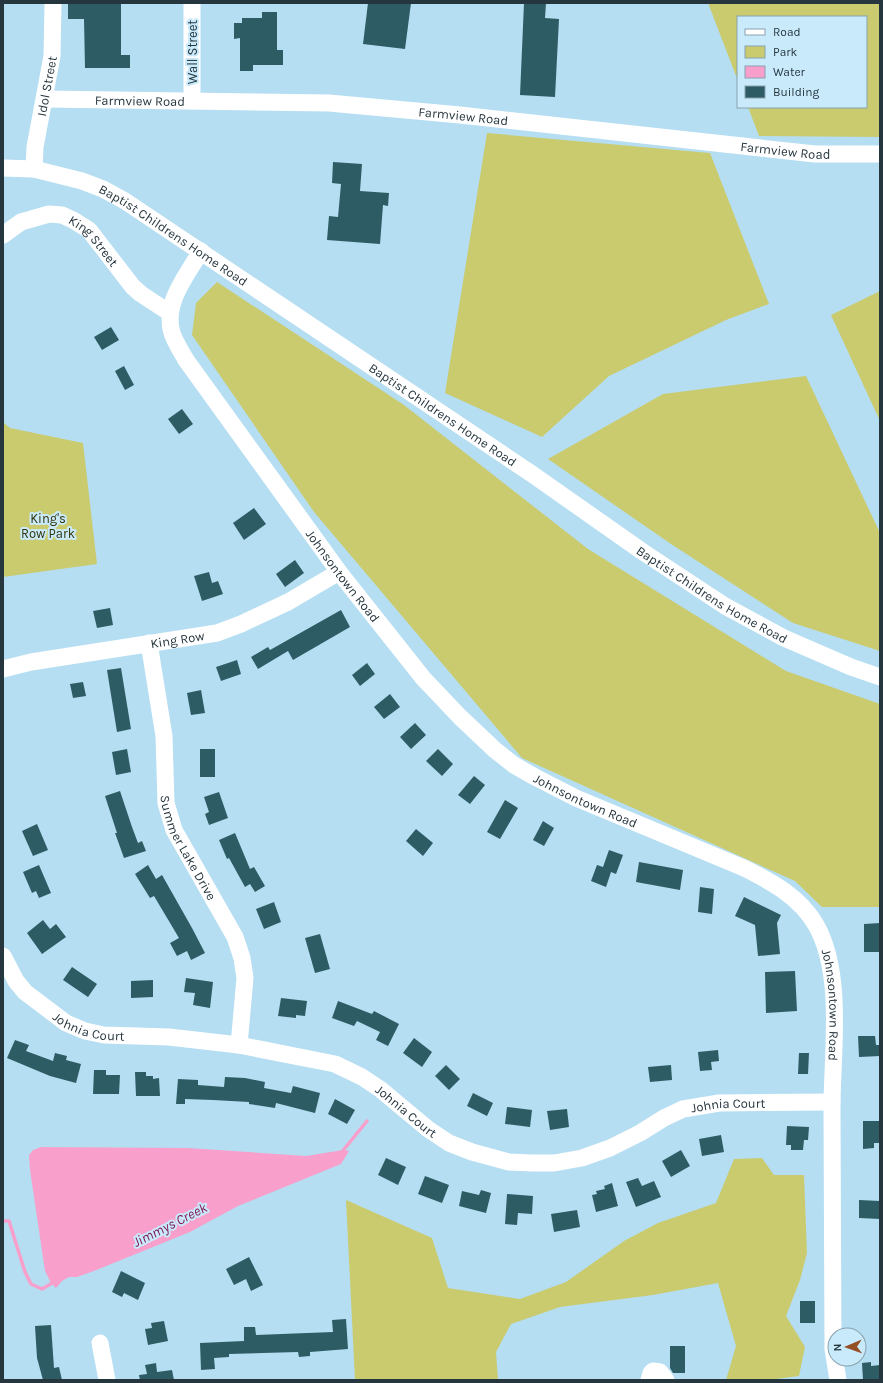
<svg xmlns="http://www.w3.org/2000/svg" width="883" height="1383" font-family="Karla,sans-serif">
	<rect width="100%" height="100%" fill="#b5def2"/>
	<g fill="#cacb6f">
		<path d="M708,3H880V137L759,136L748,107H866V17H738V81Z"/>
		<path d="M487,133L710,153L769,304L726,320L609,376L542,437L445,393Z"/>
		<path d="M217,282L404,405L588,549L786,671L880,704V907H822L795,881L522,758L314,512L192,335L196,303Z"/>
		<path d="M880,291V421L831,315Z"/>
		<path d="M806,376L880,533V651L793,623L671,544L548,459L663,394Z"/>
		<path d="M3,422L10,428L83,443L97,564L3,577Z"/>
		<path d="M762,1158L774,1175H804L807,1253L800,1280L786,1316L805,1347L799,1376L769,1380H726L736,1346L718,1283L653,1295L560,1307L511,1324L496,1352L498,1380H355L346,1200L432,1238L448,1288L520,1299L566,1282L624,1241L658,1223L716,1203L734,1159Z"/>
	</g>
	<path fill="#f8a0cb" d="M41,1147L188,1148L306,1156L343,1150L349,1151L341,1164L238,1206L190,1232L94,1271L77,1277H69L62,1281L56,1288L51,1283L45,1271L30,1170L29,1155L33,1150Z"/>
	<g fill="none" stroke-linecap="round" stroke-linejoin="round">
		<g stroke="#f8a0cb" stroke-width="3.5">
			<path d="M341,1153L367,1121"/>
			<path d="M3,1221H9L25,1272L31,1284L42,1289L54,1282"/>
		</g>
	</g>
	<g fill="#2e5c64">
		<path d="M68,3H121V55H130V68H85L84,19H68Z"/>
		<path d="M368,3H411L405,49L363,44Z"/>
		<path d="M524,3H546L545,18L559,19L555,97L520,95Z"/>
		<path d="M262,12H277V50H283V65H253V71H240V38L234,39V23H242V18H262Z"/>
		<path d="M333,162L362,164L360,191L389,193L388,206L383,205L380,244L327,240L329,216L338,217L341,184L332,183Z"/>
		<path d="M111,327L119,340L102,350L94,337Z"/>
		<path d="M124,366L134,385L125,390L115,371Z"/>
		<path d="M182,409L193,424L179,434L168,419Z"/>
		<path d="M254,508L266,524L244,540L233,523Z"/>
		<path d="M295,560L304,573L285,587L276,574Z"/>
		<path d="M209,572L212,583L218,581L223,594L202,601L194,576Z"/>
		<path d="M110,608L113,625L97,628L93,611Z"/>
		<path d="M341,610L350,627L293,660L288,651L258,669L251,657L268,647L270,650Z"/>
		<path d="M237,660L241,674L221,681L216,667Z"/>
		<path d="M367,663L375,674L360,686L352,675Z"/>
		<path d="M121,668L131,729L117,732L107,670Z"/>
		<path d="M83,682L86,696L73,698L70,684Z"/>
		<path d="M201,690L205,713L191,715L187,693Z"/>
		<path d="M390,694L400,707L384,719L374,707Z"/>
		<path d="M415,723L426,735L411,749L400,737Z"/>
		<path d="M127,749L131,772L116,775L112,752Z"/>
		<rect x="200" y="749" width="15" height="28"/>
		<path d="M438,749L453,764L442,776L426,761Z"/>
		<path d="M474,776L485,785L470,804L458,795Z"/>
		<path d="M120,791L132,827L138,843L142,841L146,851L124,858L115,833H117L105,796Z"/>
		<path d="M219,792L228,818L209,825L205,814L209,812L204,797Z"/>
		<path d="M505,800L518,808L500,839L487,832Z"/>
		<path d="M543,821L554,828L544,846L533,840Z"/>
		<path d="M37,824L48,850L33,856L22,831Z"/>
		<path d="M416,829L433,843L423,856L406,841Z"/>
		<path d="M235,833L250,869L254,867L265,886L255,892L250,884L245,887L229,858L227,859L219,840Z"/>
		<path d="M609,850L623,855L616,874L611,872L606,887L591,881L597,865L603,867Z"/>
		<path d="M639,862L683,870L680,890L636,882Z"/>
		<path d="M39,865L51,893L39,898L36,891L32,893L23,872Z"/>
		<path d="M148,865L156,879L162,875L192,928L205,953L191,960L187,951L177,956L170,943L179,938L154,896L150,898L135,874Z"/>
		<path d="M700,887L714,889L712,914L698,912Z"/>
		<path d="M744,897L781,915L777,923L780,954L758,956L755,925L735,916Z"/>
		<path d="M274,902L281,922L264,929L256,909Z"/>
		<path d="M43,920L50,929L56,924L66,937L42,954L27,933Z"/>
		<path d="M880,923V952H864V924Z"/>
		<path d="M320,934L330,969L315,973L305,938Z"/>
		<path d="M72,967L97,984L88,997L63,980Z"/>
		<path d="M795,971L797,1011L766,1013L765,972Z"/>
		<path d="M186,978L213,982L210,1008L193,1005L195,993L184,992Z"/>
		<path d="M153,980V997L131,998V981Z"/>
		<path d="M281,998L307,1001L305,1016L296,1015V1018L278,1016Z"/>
		<path d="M338,1001L372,1014L374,1011L399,1024L388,1046L376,1040L380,1032L357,1021L354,1026L332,1018Z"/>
		<path d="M858,1036H875L876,1045H880V1056L859,1057Z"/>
		<path d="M414,1038L432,1052L422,1067L403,1053Z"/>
		<path d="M15,1040L29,1045L26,1051L53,1061L55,1053L67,1056L66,1060L81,1064L76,1083L50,1076L7,1058Z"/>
		<path d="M718,1050L719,1061L711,1062L712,1070L700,1071L698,1052Z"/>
		<path d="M799,1053H809L808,1074H798Z"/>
		<path d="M446,1065L460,1079L449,1090L435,1076Z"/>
		<path d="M671,1065L672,1080L650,1082L648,1067Z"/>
		<path d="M94,1070H106V1075H120L119,1094H93Z"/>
		<path d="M135,1072H146V1076H153V1079L159,1078L160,1096H136Z"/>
		<path d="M225,1077L245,1078L265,1082L264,1088L291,1093L293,1086L320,1093L315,1113L276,1103L275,1108L249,1104V1102L213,1100L185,1099V1104H176L178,1079L198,1080V1085L224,1087Z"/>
		<path d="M473,1093L493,1103L487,1116L467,1106Z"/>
		<path d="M335,1099L355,1110L347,1124L328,1114Z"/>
		<path d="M507,1107L532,1110L530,1127L505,1124Z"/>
		<path d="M567,1109L569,1127L550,1130L547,1111Z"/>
		<path d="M863,1121H880V1143H874V1148L863,1149Z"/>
		<path d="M787,1126L809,1127L808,1140H804L803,1150H791V1145H786Z"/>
		<path d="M721,1135L724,1152L702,1156L699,1139Z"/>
		<path d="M681,1150L690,1166L671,1177L662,1161Z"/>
		<path d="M386,1158L406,1167L398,1185L378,1175Z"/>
		<path d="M425,1176L449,1185L442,1203L418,1194Z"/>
		<path d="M638,1178L642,1186L654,1181L661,1197L636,1207L626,1182Z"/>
		<path d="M612,1183L618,1206L596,1212L592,1195L597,1194L596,1191L605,1189L604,1186Z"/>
		<path d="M481,1190L491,1193L486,1213L459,1206L462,1191L479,1195Z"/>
		<path d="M507,1194L533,1196L532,1214L518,1213L517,1225L505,1224Z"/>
		<path d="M859,1200L880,1201V1219L859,1218Z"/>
		<path d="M577,1210L580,1227L554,1232L551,1214Z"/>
		<path d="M249,1257L263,1285L251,1291L246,1279L234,1285L226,1269Z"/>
		<path d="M121,1271L145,1283L138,1300L124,1293L122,1297L112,1292Z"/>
		<rect x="800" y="1301" width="15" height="22"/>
		<path d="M346,1319L348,1349L310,1352V1356L299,1357L298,1352L229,1354V1357L214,1358L215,1369L201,1370L200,1343L244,1341V1327H255L256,1335L333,1332L332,1320Z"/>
		<path d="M164,1321L168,1341L148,1345L145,1329L152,1328L151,1323Z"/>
		<path d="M51,1325L54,1368L59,1367L62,1380H43L37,1358L35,1326Z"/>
		<path d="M670,1346H685V1373H673L670,1368Z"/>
		<path d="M871,1362V1366L880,1365V1380H863L862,1363Z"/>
		<path d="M156,1363L157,1372L172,1370L174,1380H140L139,1375L147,1374L145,1365Z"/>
	</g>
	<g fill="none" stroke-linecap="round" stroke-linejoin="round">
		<g stroke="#fff" stroke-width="17">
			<path id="s1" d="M45,99L329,103L460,115L815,154H880"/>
			<path d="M192,101V3"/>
			<path id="s2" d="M3,168L34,169L82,181L103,189L125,201L532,474L643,552L725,606L784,638L851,667L880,677"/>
			<path id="s3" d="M34,169L35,147L52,56L53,3"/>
			<path id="s4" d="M3,235L21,222L49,214L62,215L73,220L89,230L133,287L141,294L170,313"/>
			<path id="s5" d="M201,251C187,275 163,303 172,333C175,342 181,351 186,360L339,572L423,678L460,717L495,750L514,765L535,777L576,798L744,868C772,882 800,897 816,925C844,974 832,1053 832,1107C833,1188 833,1269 833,1349L838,1380"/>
			<path id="s6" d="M149,643L164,736L166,803L174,830L235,937L242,958L245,978L239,1045"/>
			<path id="s7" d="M3,669L31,662L217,633L241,624L288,602L339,572"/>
			<path id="s8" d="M3,956L16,981L25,992L66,1023L85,1031L104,1035L169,1037L239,1045L335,1064L362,1077L380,1089L428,1129L449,1143L472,1152L509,1162L532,1163H554L582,1158L610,1148L640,1133L664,1118L683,1109L719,1103L832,1102"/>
			<path d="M100,1343L107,1380"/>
			<path d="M649,1380L651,1373L653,1371L660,1372L666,1380"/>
		</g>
	</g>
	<g text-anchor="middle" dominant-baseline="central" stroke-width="4" stroke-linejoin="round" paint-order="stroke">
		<g font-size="13" fill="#26363e" stroke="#c9eafa">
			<text transform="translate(192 52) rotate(-90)">Wall Street</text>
			<text stroke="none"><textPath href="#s3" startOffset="84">Idol Street</textPath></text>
			<text stroke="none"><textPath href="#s1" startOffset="95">Farmview Road</textPath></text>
			<text stroke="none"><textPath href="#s1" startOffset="419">Farmview Road</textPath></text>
			<text stroke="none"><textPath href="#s1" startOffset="743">Farmview Road</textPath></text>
			<text stroke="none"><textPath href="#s2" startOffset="187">Baptist Childrens Home Road</textPath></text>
			<text stroke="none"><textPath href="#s4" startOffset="106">King Street</textPath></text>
			<text stroke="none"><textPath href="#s2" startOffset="511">Baptist Childrens Home Road</textPath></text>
			<text stroke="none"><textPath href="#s5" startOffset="387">Johnsontown Road</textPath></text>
			<text stroke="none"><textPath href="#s2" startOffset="835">Baptist Childrens Home Road</textPath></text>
			<text stroke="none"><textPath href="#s7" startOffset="177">King Row</textPath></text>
			<text stroke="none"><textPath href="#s5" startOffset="723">Johnsontown Road</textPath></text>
			<text stroke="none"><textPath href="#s6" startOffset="211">Summer Lake Drive</textPath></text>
			<text stroke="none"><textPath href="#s5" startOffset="1071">Johnsontown Road</textPath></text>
			<text stroke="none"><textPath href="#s8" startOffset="117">Johnia Court</textPath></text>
			<text stroke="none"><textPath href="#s8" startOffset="801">Johnia Court</textPath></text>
			<text stroke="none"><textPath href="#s8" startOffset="453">Johnia Court</textPath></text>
		</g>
		<g font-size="13" fill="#33330a" stroke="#c9eafa">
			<text x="48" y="518">King's<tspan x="48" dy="15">Row Park</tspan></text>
		</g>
		<g font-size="14" font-style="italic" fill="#821c58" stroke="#c9eafa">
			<text transform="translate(170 1225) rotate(-27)">Jimmys Creek</text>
		</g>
	</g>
	<rect width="883" height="1383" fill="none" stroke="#26363e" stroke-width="8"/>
	<rect x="737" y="16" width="130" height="92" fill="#c9eafa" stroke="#88a2af"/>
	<rect x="745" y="29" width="20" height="6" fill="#ffffff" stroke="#88a2af"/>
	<text x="773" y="36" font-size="12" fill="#26363e">Road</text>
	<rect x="745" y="46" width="20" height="12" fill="#cacb6f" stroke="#88a2af"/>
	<text x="773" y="56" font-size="12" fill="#26363e">Park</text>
	<rect x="745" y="66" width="20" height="12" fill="#f8a0cb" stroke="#88a2af"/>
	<text x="773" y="76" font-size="12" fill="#26363e">Water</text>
	<rect x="745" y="86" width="20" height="12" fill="#2e5c64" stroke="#88a2af"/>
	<text x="773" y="96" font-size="12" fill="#26363e">Building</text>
	<g transform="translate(847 1347) rotate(268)"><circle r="19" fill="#c9eafa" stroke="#88a2af"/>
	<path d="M0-3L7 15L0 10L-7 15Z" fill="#954f25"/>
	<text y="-6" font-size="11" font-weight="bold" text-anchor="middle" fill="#26363e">N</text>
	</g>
</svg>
